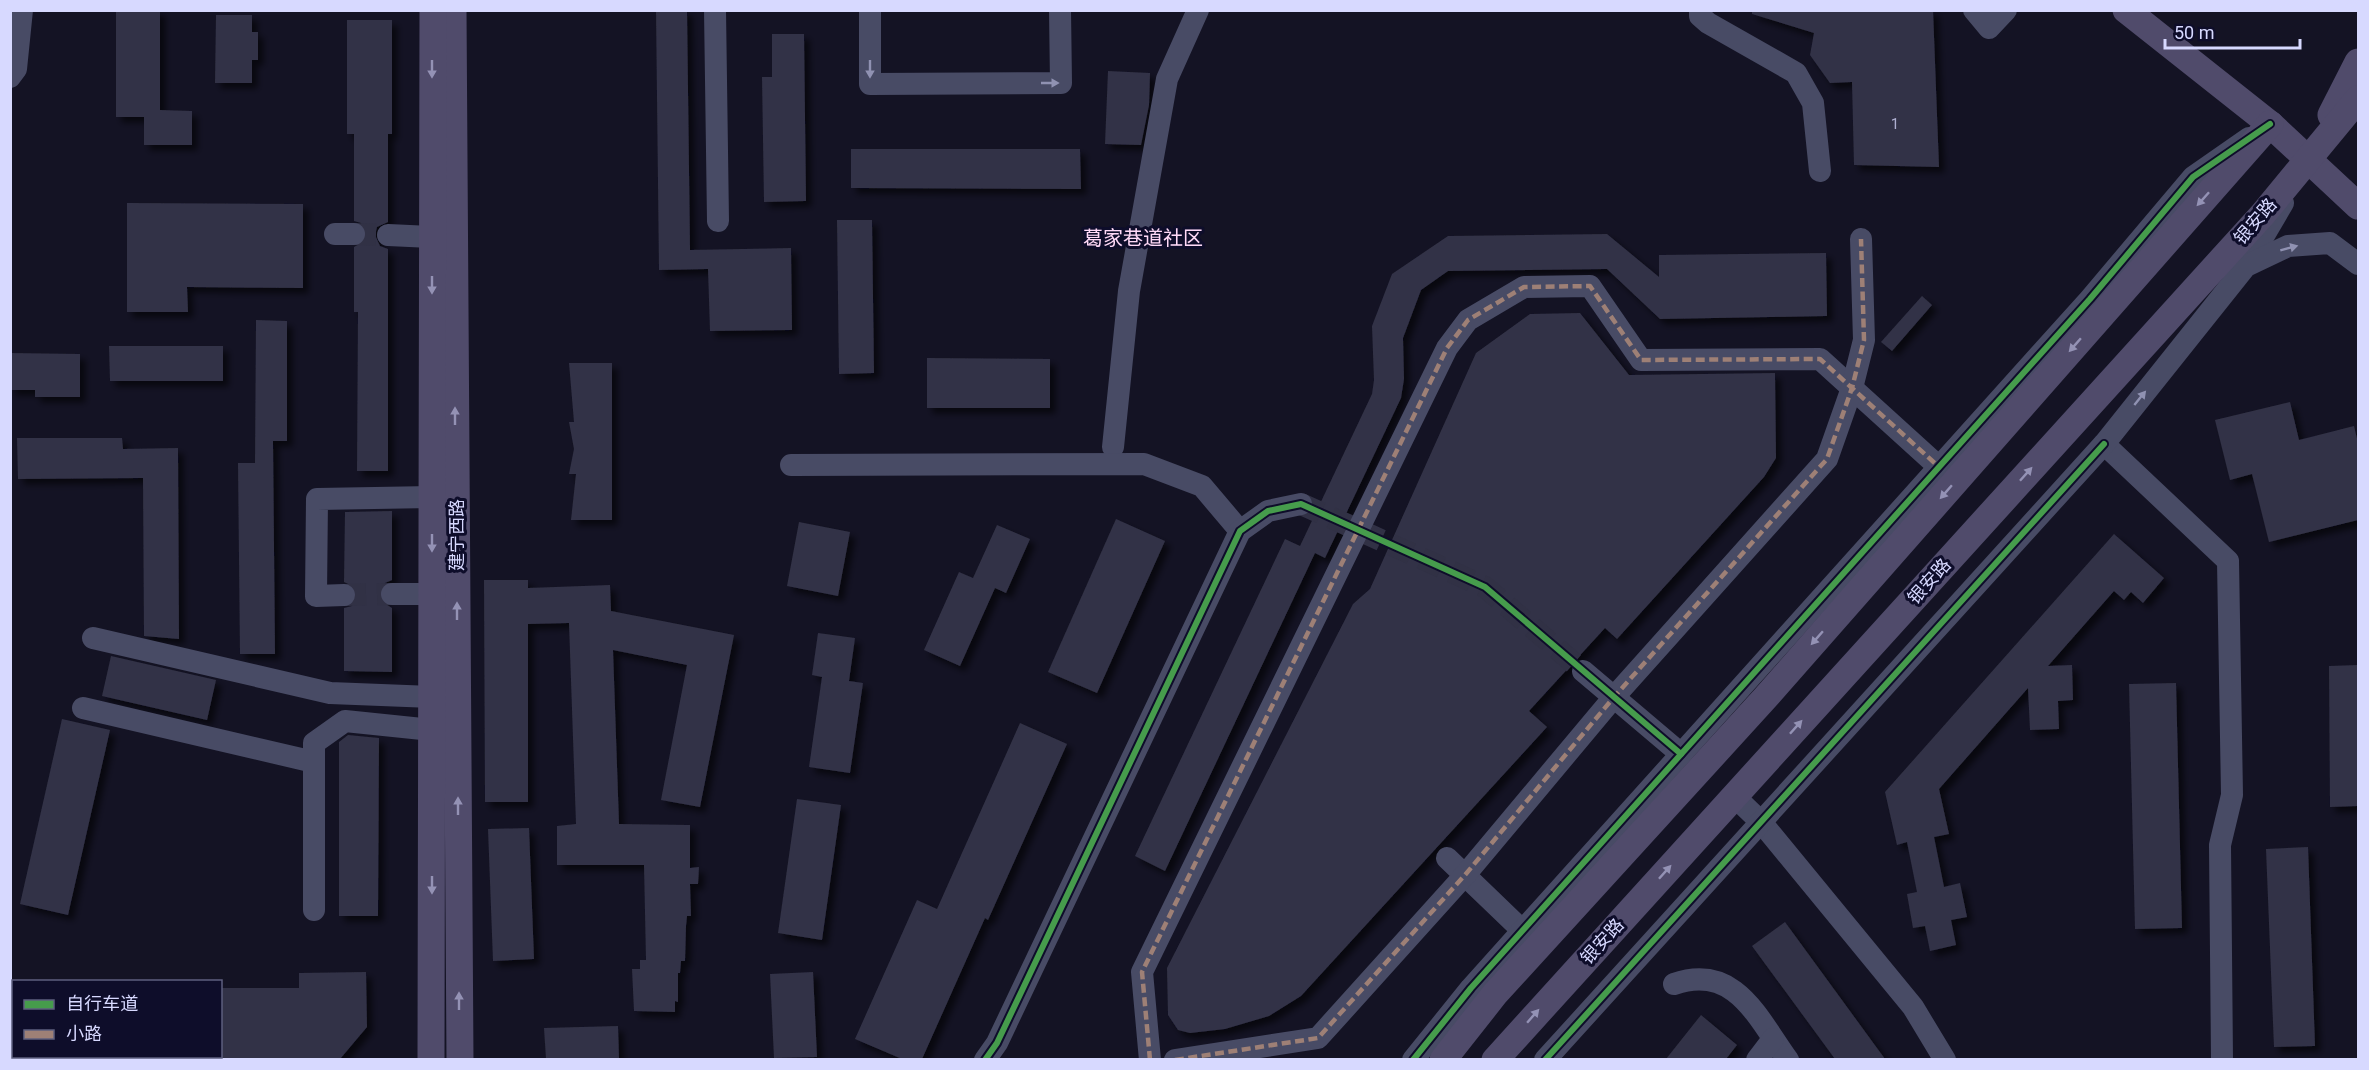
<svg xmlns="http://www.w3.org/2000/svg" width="2369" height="1070" font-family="Roboto,'Noto Sans SC',sans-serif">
	<defs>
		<filter id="shadow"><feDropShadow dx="5.5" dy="5.5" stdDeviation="3" flood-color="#0009"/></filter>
	</defs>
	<rect width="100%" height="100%" fill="#141324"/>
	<g fill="#323246" filter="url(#shadow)">
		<path d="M116,10H160V110L192,111V145H144V117H116Z"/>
		<path d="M656,10H687L690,250L791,248L792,330L710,331L708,269L659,270Z"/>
		<path d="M1752,10H1933L1939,167L1854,165L1852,82L1830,83L1810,55L1814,33L1752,14Z"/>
		<path d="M216,15H252V32H258V60H252V83H215Z"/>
		<path d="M347,20H392V134H388V222L377,227L375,235L380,246L388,249V471H357L358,312H354V247L365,241L367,233L361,223L354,221V134H347Z"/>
		<path d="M772,34H804L806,201L764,202L762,77H772Z"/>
		<path d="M1108,71L1150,73L1149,105L1141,145L1105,144Z"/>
		<path d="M851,149H1080L1081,189L851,188Z"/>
		<path d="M127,203L303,204V288L187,287L188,312H127Z"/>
		<path d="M837,220H872L874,373L839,374Z"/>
		<path d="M1607,234L1659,277V255L1826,253L1827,316L1660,319L1607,269L1448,271L1421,290L1403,338L1404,379L1401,398L1325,558L1315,553L1165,871L1135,856L1285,539L1300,546L1372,394L1374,380L1372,326L1392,274L1448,236Z"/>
		<path d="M1922,296L1932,305L1892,351L1881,342Z"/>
		<path d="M1580,313L1629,375L1775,373L1776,458L1764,477L1617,639L1605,628L1529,711L1547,727L1301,996L1269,1016L1225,1029L1190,1033L1178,1030L1168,1015L1167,968L1353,604L1370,589L1476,353L1530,314Z"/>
		<path d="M256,320L287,321V441H273L275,654H240L238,463H255Z"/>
		<path d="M109,346H223V381H110Z"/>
		<path d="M10,353L80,354V397H35V390H10Z"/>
		<path d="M927,358L1050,359V408H927Z"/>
		<path d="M569,363H612V520H571L576,474H569L574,449L569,422H574Z"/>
		<path d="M2290,402L2299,440L2354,426L2358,443V520L2269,542L2252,474L2230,480L2215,420Z"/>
		<path d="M17,438H122L123,449L178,448L179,639L144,636L143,478L18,479Z"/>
		<path d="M392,511V580L385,583L379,593L381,601L392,608V672L344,671V608L352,606L357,595L355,587L344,582L345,512Z"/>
		<path d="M1116,519L1165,541L1097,693L1048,672Z"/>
		<path d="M799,522L850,532L838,596L787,586Z"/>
		<path d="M997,525L1030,539L1006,593L995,588L960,666L924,650L959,572L973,578Z"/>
		<path d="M2114,534L2164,578L2143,603L2131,592L2124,600L2114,591L2048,666L2072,665L2073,700L2058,701L2059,729L2030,730L2028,688L1939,789L1949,834L1934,837L1944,887L1960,883L1967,917L1951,920L1956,945L1930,951L1925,926L1913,928L1907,894L1917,892L1907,842L1897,845L1885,792Z"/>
		<path d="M484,580H528V588L610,585L611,611L734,635L700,807L661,800L687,665L613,650L619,824L690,825V868L699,867L698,884H690L691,916H687L686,926L685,961H681L680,973H678V1002L675,1001V1012L634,1011L632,969H640V960H646L644,865H557V826L576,824L569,623L528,624V802H485Z"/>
		<path d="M818,633L855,638L849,681L863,683L850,773L809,767L822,677L812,675Z"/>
		<path d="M111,656L216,680L207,720L102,696Z"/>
		<path d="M2358,665V806L2330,807L2329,666Z"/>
		<path d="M2176,683L2182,928L2135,929L2129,684Z"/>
		<path d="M62,719L110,730L68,915L20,904Z"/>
		<path d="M1020,723L1067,744L988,920L985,918L922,1059H902L855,1039L917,900L937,909Z"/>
		<path d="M348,735L379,738L378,916H339V742Z"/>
		<path d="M797,799L841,805L822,940L778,933Z"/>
		<path d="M529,828L534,959L493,961L488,829Z"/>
		<path d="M2308,847L2315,1046L2274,1047L2266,849Z"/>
		<path d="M1785,922L1885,1059H1835L1752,946Z"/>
		<path d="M366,972L367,1027L340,1059H220V988H299V973Z"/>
		<path d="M813,972L817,1057L774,1058L770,974Z"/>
		<path d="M1701,1015L1737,1045L1726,1059H1666Z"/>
		<path d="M618,1026L619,1059H546L544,1028Z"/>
	</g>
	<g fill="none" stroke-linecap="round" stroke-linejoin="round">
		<g stroke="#313145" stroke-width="22" stroke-dasharray="22 11" stroke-linecap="butt">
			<path d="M354,234L388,235"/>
			<path d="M1301,504L1485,587L1583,671"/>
			<path d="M344,595L392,594"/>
		</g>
		<g stroke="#484b65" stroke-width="22">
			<path d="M715,10L718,221"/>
			<path d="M870,10V84L1061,83L1060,10"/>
			<path d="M1700,10V16L1708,23L1796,73L1813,103L1820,171"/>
			<path d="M1974,10L1989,28L2006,10"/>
			<path d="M10,77L16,69L22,10"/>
			<path d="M335,234H354"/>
			<path d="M388,235L431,237"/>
			<path d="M2246,266L2283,203"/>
			<path d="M2104,444L2228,561L2232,795L2220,845L2222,1060"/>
			<path d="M1113,447L1129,291L1167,79L1198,10"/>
			<path d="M791,465L1144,464L1202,486L1240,531"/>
			<path d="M392,594H432"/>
			<path d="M344,595L316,596L317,499L432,497"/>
			<path d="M93,638L330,693L432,697"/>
			<path d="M1583,671L1681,754"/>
			<path d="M83,708L314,762"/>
			<path d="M1734,796L1761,822L1913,1007L1945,1060"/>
			<path d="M1447,858L1523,931"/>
			<path d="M314,910V743L345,721L432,730"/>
			<path d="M1674,984C1735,963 1757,1017 1788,1060"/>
			<path d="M985,1060L997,1043L1240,531L1268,511L1301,504"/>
			<path d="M1150,1060L1142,972L1447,348L1468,320L1524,287L1590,286L1641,360L1820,359L1939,467"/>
			<path d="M1175,1060L1318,1038L1465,875L1614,697L1827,459L1852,388L1864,340L1861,239"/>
			<path d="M1413,1060L1471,988L2090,299L2193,177L2249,138"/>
			<path d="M1545,1060L2104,444L2246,266L2288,246L2330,243L2358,264"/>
			<path d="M1757,1060L1773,1039"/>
		</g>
		<g stroke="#504b6b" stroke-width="27">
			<path d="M453,10L460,1060"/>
			<path d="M2126,10L2270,124L2358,206"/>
			<path d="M2331,115L2358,62"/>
			<path d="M431,1060L433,10"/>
			<path d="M1443,1060L1495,994L1766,697L2270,124"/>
			<path d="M1495,1060L2263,214L2358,99"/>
		</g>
		<g stroke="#9e8076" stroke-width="4.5" stroke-dasharray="9 4.5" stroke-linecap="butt">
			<path d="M1150,1060L1142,972L1447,348L1468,320L1524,287L1590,286L1641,360L1820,359L1939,467"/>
			<path d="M1175,1060L1318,1038L1465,875L1614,697L1827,459L1852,388L1864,340L1861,239"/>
		</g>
		<g stroke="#0e0d2a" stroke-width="10">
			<g id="cycleway">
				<path d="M985,1060L997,1043L1240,531L1268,511L1301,504L1485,587L1681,754"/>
				<path d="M1413,1060L1471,988L2090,299L2193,177L2270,124"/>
				<path d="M1545,1060L2104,444"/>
			</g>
		</g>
		<use href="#cycleway" stroke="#469c4c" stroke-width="6"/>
	</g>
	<defs><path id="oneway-solid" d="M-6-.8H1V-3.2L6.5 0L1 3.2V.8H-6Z" transform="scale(1.5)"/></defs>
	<g fill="#9492b5">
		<use href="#oneway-solid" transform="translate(432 69) rotate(90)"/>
		<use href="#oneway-solid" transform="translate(2203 199) rotate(132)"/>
		<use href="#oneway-solid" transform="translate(432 285) rotate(90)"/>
		<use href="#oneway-solid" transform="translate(2075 345) rotate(131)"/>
		<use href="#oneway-solid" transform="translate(455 416) rotate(-90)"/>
		<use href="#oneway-solid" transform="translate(2026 474) rotate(-48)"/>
		<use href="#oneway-solid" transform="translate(1946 492) rotate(131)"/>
		<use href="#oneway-solid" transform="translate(432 543) rotate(90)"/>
		<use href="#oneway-solid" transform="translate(457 611) rotate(-90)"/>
		<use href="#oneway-solid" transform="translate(1817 638) rotate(131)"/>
		<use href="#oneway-solid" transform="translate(1796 727) rotate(-48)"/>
		<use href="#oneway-solid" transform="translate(458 806) rotate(-90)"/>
		<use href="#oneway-solid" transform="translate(1665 872) rotate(-48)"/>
		<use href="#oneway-solid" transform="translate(432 885) rotate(90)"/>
		<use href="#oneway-solid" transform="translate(459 1001) rotate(-90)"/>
		<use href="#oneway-solid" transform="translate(1533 1016) rotate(-49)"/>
	</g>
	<g fill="#9092b2">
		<use href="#oneway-solid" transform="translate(870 69) rotate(90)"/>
		<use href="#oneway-solid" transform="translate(1050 83)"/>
		<use href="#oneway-solid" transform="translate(2289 248) rotate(-15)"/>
		<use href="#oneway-solid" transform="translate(2140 398) rotate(-51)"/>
	</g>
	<g text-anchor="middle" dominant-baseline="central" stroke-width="6" stroke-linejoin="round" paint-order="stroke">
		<g font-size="15" fill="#aeafd1">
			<text x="1895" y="124">1</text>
		</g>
		<g font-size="18" fill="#d7d9ff" stroke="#0e0d2a">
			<text transform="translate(2255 221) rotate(-49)">银安路</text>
			<text transform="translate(456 535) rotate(-90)">建宁西路</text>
			<text transform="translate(1929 581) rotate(-48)">银安路</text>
			<text transform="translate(1602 941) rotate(-48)">银安路</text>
		</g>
		<g font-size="20" fill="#ffd9f7" stroke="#0e0d2a">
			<text x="1143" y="238">葛家巷道社区</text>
		</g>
	</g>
	<rect width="2369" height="1070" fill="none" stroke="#d7d9ff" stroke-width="24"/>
	<rect x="12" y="980" width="210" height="78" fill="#0e0d2a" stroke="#5e5f7f" stroke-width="1.5"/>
	<rect x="24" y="1000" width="30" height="9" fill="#469c4c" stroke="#5e5f7f" stroke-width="1.5"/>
	<text x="66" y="1010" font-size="18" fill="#d7d9ff">自行车道</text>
	<rect x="24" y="1030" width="30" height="9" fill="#9e8076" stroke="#5e5f7f" stroke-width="1.5"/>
	<text x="66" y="1040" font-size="18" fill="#d7d9ff">小路</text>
	<path d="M2165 39v9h135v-9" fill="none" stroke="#d7d9ff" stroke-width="3"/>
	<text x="2174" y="39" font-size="18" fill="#d7d9ff" stroke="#0e0d2a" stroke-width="4.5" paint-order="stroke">50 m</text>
</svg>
